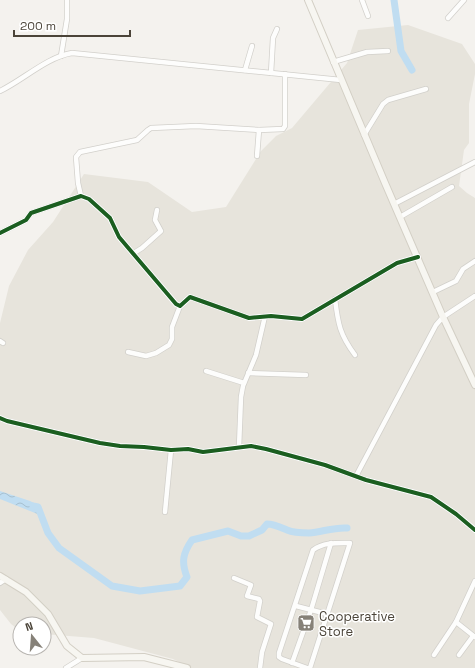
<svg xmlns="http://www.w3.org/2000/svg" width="475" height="668" font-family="'Space Grotesk',sans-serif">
	<defs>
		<pattern id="water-waves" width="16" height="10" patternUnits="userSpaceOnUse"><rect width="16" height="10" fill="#c0ddf1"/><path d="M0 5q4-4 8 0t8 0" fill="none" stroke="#a6bfcf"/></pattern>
	</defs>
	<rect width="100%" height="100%" fill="#f4f2ee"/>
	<path fill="#e7e4dc" d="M408,25L462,44L475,64V74L469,104V143L464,150L459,186L467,193L475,198V668H191L173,659L94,638L44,634V624H20V631L11,624L0,610V323L9,286L28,250L53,222L84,174L148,182L192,212L226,207L261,151L276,136L292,128L347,63L358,30Z"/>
	<path fill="url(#water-waves)" d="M0,491L30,501L40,506V515L0,499Z"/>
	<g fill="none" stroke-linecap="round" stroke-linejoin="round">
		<g stroke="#c0ddf1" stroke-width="7">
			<path d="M394,0L401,51L412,70"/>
			<path d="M33,506L38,507L48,533L59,548L112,586L140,591L180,586L187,577C181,562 183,553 192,540L228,531L241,536H249L262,530L267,524C274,524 280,527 287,530C294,533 303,533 309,533C322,532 334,527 347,528"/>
		</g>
		<g stroke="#d2d0cb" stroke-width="6">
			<g id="street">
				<path d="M362,0L368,16"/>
				<path d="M448,18L464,0"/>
				<path d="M61,56L67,19V0"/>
				<path d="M333,62L367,52L388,51"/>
				<path d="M245,70L252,46"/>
				<path d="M271,73L273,38L277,29"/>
				<path d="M0,91C23,80 47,57 72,53L341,80"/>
				<path d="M364,135L383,104L388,100L426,89"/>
				<path d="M257,156L259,130"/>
				<path d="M81,196L78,183L76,157L80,152L137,140L148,130L151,128L196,126L259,130L283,129L285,126V74"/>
				<path d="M394,204L475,162"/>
				<path d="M400,217L452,187"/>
				<path d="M0,233L26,220L31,213L81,196L89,199L110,218L119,237L176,304L180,306L190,297L249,318L271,316L302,319L397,263L418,257"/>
				<path d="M134,253L142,248L161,231L155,220L157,210"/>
				<path d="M433,292L456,281L463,269L475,261"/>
				<path d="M335,299C338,324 340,335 355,355"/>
				<path d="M0,341L3,343"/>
				<path d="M128,352L146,356L156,353L169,345L172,339V327L180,306"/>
				<path d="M206,371L244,383"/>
				<path d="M248,373L306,375"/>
				<path d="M0,418L7,421L100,443L120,446L144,447L171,450L188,449L203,452L251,446L266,449L325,465L366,480L431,497L456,514L475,530"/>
				<path d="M239,447L241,397L243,386L256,355L265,316"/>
				<path d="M356,476L436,325L443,317L475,296"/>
				<path d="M165,512L171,450"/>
				<path d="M234,578L251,585L247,596L259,599L260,601L257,617L271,624L262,652L260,668"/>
				<path d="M0,583L6,579"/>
				<path d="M296,606L327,614"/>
				<path d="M456,622L475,637"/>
				<path d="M434,655L456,622L475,581"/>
				<path d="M459,655L473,636"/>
				<path d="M292,663L311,610L331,543"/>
				<path d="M66,668L82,658"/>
				<path d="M307,668L282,659L279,657V653L313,550C324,542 337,543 350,543L310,668"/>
			</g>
		</g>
		<g stroke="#d3cfc5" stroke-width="8">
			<g id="secondary">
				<path d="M308,0L385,183L443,317L475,385"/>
				<path d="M0,576L26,592L48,614L67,646L82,658L144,657L187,668"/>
			</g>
		</g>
		<use href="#street" stroke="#fdfdfc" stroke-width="4.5"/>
		<use href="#secondary" stroke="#f7f6f1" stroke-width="6"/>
		<g stroke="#fff" stroke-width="6">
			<g id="cycleway">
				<path d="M0,233L26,220L31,213L81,196L89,199L110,218L119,237L176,304L180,306L190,297L249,318L271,316L302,319L397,263L418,257"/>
				<path d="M0,418L7,421L100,443L120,446L144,447L171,450L188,449L203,452L251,446L266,449L325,465L366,480L431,497L456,514L475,530"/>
			</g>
		</g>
		<use href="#cycleway" stroke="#1b5e20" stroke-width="4"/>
	</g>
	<defs>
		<g id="supermarket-square" transform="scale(0.9)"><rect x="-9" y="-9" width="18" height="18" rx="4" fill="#868178" stroke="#fff"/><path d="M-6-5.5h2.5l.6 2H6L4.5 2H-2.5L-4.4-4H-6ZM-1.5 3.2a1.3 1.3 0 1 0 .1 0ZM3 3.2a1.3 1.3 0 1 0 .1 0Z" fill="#fff"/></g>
	</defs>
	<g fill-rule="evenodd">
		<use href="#supermarket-square" x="306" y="623"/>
	</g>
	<g text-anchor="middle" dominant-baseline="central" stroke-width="3" stroke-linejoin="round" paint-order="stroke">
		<g font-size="13" fill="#4b4439" stroke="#fff" text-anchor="start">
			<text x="319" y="616">Cooperative<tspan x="319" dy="15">Store</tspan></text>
		</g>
	</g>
	<g transform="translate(32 636) rotate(343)"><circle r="19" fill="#ffffff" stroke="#b7b4b0"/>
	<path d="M0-3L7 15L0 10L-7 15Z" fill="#868178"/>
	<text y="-6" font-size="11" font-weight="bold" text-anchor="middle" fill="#4b4439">N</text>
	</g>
	<path d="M14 30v6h116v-6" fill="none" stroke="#4b4439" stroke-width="2"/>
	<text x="20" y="30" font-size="12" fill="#4b4439" stroke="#ffffff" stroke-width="3" paint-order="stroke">200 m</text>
</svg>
